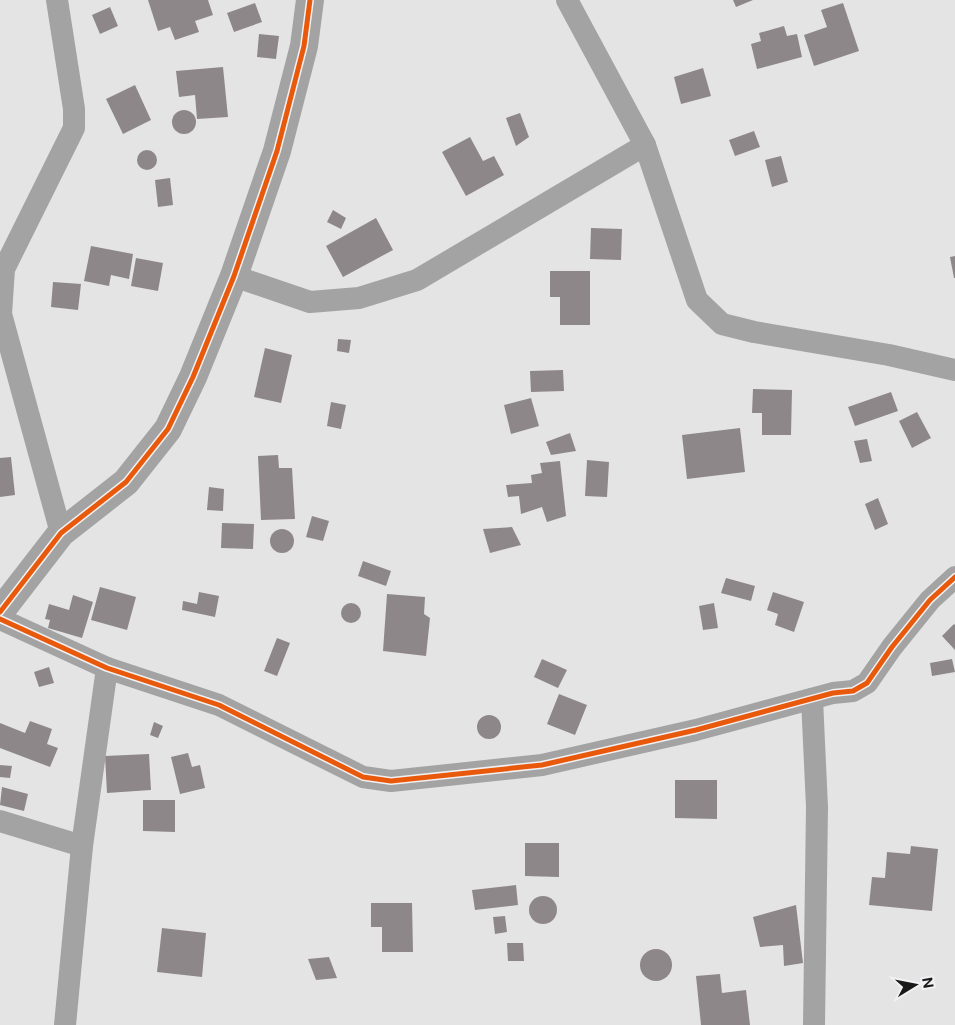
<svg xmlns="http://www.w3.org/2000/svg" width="955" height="1025" font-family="'Public Sans',sans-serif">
	<rect width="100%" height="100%" fill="#e4e4e5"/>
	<g fill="#8e878a">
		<path d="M148,0H208L213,15L195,21L199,32L175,40L170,27L158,31Z"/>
		<path d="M733,0H753L736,7Z"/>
		<path d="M255,3L262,22L234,32L227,13Z"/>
		<path d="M843,3L859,51L814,66L804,35L827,27L821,10Z"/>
		<path d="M110,7L118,26L100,34L92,15Z"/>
		<path d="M784,26L787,36L797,34L802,57L757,69L751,44L761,41L759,33Z"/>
		<path d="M259,34L279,36L276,59L257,57Z"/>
		<path d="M223,67L228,117L197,119L195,95L179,97L176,71Z"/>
		<path d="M703,68L711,96L681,104L674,77Z"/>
		<path d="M135,85L151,120L123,134L106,99Z"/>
		<circle cx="184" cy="122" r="12"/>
		<path d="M520,113L529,137L516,146L506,118Z"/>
		<path d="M754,131L760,147L735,156L729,140Z"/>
		<path d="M470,137L483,161L494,156L504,175L466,196L442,152Z"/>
		<circle cx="147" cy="160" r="10"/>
		<path d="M781,156L788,182L772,187L765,160Z"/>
		<path d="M170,178L173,205L158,207L155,180Z"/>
		<path d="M333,210L346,218L341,229L327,222Z"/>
		<path d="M376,218L393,250L343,277L326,246Z"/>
		<path d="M591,228L622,229L621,260L590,259Z"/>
		<path d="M91,246L133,254L129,279L111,275L109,286L84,281Z"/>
		<path d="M955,256V278H954L950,257Z"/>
		<path d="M136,258L163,263L158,291L131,286Z"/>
		<path d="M550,271H590V325H560V297H550Z"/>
		<path d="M53,282L81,284L78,310L51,307Z"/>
		<path d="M338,339L351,340L349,353L337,351Z"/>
		<path d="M265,348L292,355L281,403L254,397Z"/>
		<path d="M563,370L564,391L531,392L530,371Z"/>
		<path d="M753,389L792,390L791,435H762V413H752Z"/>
		<path d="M891,392L898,411L855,426L848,407Z"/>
		<path d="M531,398L539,426L511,434L504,405Z"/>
		<path d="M331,402L346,405L341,429L327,426Z"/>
		<path d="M917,412L931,438L912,448L899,421Z"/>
		<path d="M740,428L745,472L687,479L682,435Z"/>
		<path d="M570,433L576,451L551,455L546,442Z"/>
		<path d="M867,439L872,461L860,463L854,441Z"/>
		<path d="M278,455L279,468H292L295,519L261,520L258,456Z"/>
		<path d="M11,457L15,495L0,497V458Z"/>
		<path d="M587,460L609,462L607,497L585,496Z"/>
		<path d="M560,461L566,516L547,522L542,507L521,514L519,496L508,497L506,485L532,483L531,475L542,473L540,463Z"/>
		<path d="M209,487L224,489L223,511L207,510Z"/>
		<path d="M878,498L888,524L875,530L865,504Z"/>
		<path d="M312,516L329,521L323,541L306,537Z"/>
		<path d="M222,523L254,524L253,549L221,548Z"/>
		<path d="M512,527L521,545L490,553L483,529Z"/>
		<circle cx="282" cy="541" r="12"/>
		<path d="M363,561L391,571L386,586L358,576Z"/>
		<path d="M726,578L755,586L751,601L721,593Z"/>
		<path d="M100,587L136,597L127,630L91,620Z"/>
		<path d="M199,592L219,596L215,617L182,610L183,601L197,604Z"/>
		<path d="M773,592L804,602L794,632L775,625L778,614L767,610Z"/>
		<path d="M387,594L425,597L424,614L430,618L426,656L383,651Z"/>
		<path d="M73,595L93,602L82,638L48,628L50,620L45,619L49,604L69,610Z"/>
		<circle cx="351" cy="613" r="10"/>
		<path d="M714,603L718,628L703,630L699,606Z"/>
		<path d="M954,624L955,625V650L942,636Z"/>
		<path d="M277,638L290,643L277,676L264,671Z"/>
		<path d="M542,659L567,670L558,688L534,677Z"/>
		<path d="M952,659L955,672L932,676L930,663Z"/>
		<path d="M49,667L54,683L39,687L34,672Z"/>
		<path d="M559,694L587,705L575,735L547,724Z"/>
		<circle cx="489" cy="727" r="12"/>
		<path d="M30,721L52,729L47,744L58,748L50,767L0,748V723L25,733Z"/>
		<path d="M154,722L163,726L158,738L150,735Z"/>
		<path d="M188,753L192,767L200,765L205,788L180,794L171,757Z"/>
		<path d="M149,754L151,790L107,793L105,756Z"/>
		<path d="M0,765L12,766L10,778L0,777Z"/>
		<path d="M675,780H717V819L675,818Z"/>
		<path d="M2,787L28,794L24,811L0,805Z"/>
		<path d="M143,800H175V832L143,831Z"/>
		<path d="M525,843H559V877L525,876Z"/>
		<path d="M911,846L938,849L932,911L869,905L872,877L885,878L887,852L910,854Z"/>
		<path d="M516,885L518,905L475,910L472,890Z"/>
		<circle cx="543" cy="910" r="14"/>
		<path d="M371,903H412L413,952H382V927H371Z"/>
		<path d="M796,905L803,963L784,966L783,945L760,947L753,917Z"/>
		<path d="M505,916L507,932L495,934L493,917Z"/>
		<path d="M162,928L206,933L202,977L157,972Z"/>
		<path d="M507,943H523L524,961H508Z"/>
		<circle cx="656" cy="965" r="16"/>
		<path d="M329,957L337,978L316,980L308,959Z"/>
		<path d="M720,974L722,993L746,990L750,1025H701L696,976Z"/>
	</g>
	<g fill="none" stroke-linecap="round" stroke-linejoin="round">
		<g stroke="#a3a3a4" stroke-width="22">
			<path d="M57,0L74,109V128L4,269L1,314L61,533"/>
			<path d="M567,0L645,145L697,300L722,324L754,332L889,355L955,370"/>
			<path d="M234,276L310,302L359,298L417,280L645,145"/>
			<path d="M0,619L107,668L219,705L363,777L391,781L542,765L696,730L833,693L853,691L867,683L892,647L930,600L955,577"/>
			<path d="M812,699L817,807L814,1025"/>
			<path d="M0,821L82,846"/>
			<path d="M65,1025L82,846L107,668"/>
		</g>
		<path stroke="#a3a3a3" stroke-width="28" d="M0,612L61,533L126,482L168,429L193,377L234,276L277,151L304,46L310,0"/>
		<g stroke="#f1f1f3" stroke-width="8">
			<g id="cycleway">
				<path d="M0,612L61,533L126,482L168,429L193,377L234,276L277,151L304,46L310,0"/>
				<path d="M0,619L107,668L219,705L363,777L391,781L542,765L696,730L833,693L853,691L867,683L892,647L930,600L955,577"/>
			</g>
		</g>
		<use href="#cycleway" stroke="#e8590c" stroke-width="5"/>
	</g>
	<g transform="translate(915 985) rotate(80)" stroke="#f1f1f3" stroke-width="4" paint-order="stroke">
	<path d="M0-4L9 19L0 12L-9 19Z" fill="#19191a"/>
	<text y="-8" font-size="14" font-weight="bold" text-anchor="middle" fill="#19191a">N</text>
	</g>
</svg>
